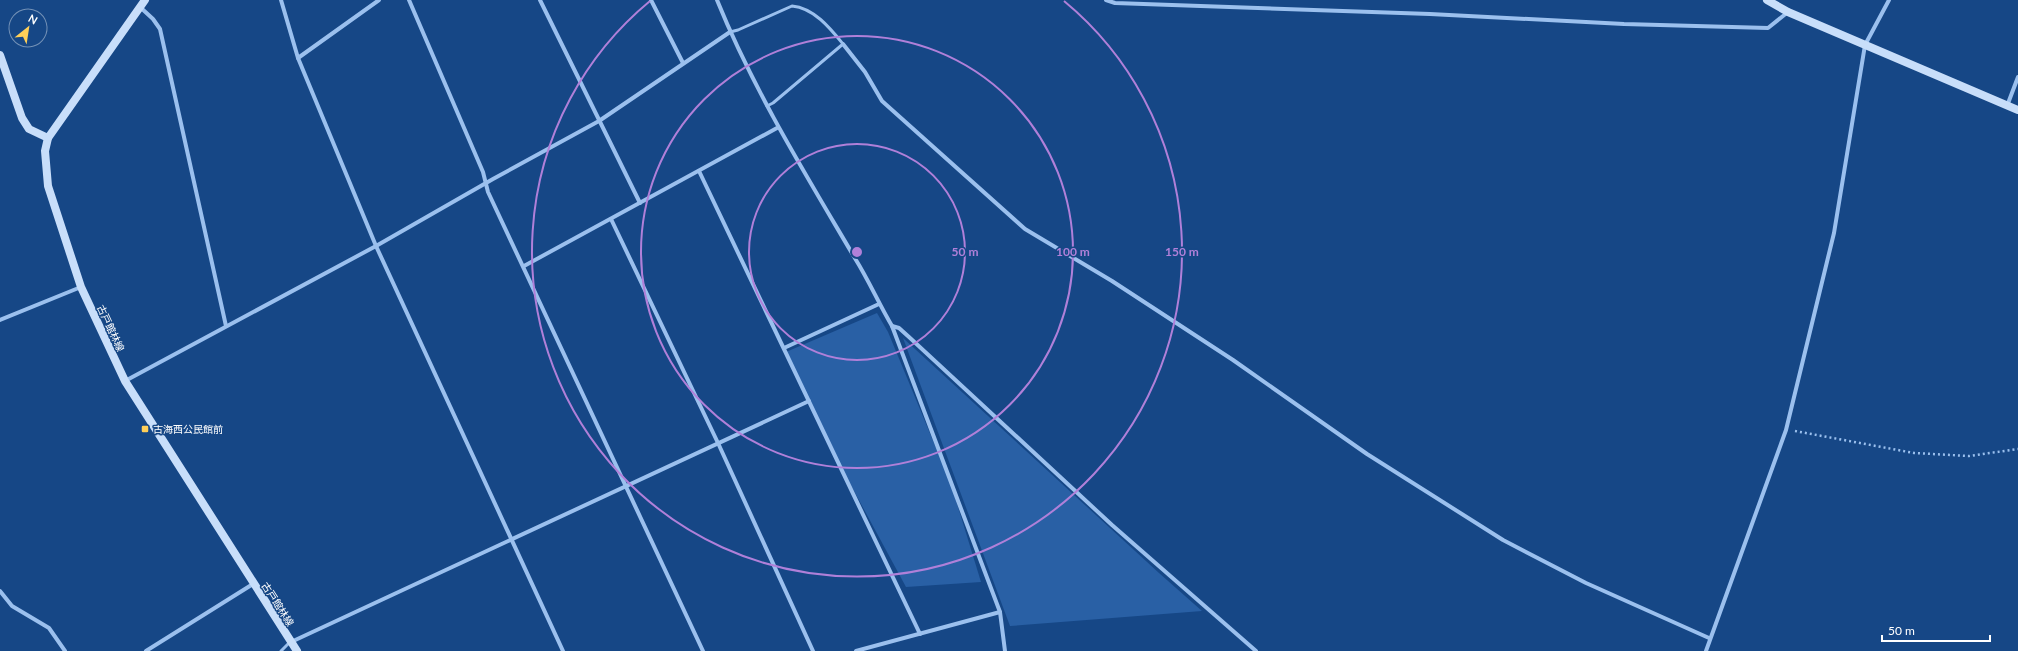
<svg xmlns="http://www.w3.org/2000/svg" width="2018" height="651" font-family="Lato,'Noto Sans JP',sans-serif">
	<rect width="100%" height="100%" fill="#164786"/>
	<g fill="#2960a5">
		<path d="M877,313L888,332L951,484L981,582L906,587L834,454L786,352Z"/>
		<path d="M903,338L1159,573L1202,611L1010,626Z"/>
	</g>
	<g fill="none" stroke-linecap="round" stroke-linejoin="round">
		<path stroke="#9bc0ee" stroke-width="2.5" stroke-dasharray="2 3" stroke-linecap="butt" d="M1795,431L1914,453L1969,456L2018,449"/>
		<g stroke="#9bc0ee" stroke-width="3">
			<path d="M730,32L738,30L792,6C814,8 830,28 843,44L773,103L767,106"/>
			<path d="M281,651L290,642"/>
		</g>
		<g stroke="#9bc0ee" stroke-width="4">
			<path d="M281,0L298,58L376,246L563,651"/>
			<path d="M409,0L483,172L488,192L703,651"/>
			<path d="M540,0L640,203"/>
			<path d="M651,0L683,63"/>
			<path d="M717,0C754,91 806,175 856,260C869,281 879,304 892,326L1000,612L1005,651"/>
			<path d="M1106,0L1115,3L1430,14L1624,24L1768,28L1788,12"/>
			<path d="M140,7L153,19L160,29L226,326"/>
			<path d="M843,44L865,72L882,101L1025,229L1112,281L1233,360L1367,454L1503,540L1586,583L1709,638"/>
			<path d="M298,58L379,0"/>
			<path d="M2007,106L2018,77"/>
			<path d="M699,171L920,634"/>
			<path d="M611,219L718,443L813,651"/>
			<path d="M524,266L777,128"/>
			<path d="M0,320L81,287"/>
			<path d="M892,326L899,328L909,337L1112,525L1256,651"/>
			<path d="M784,348L879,304"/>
			<path d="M125,381L376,246L493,179L599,121L730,32"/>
			<path d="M0,591L12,606L49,628L65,651"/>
			<path d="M291,642L809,401"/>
			<path d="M146,651L253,584"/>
			<path d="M856,651L1000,612"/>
			<path d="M1706,651L1786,430L1834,233L1865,45L1889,0"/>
		</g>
		<g stroke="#c8defa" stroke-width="8">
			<path d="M145,0L48,138L45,151L48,186L81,287L125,381L297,651"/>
			<path d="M1767,0L1788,12L2018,110"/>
			<path d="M0,55L22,118L29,129L48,138"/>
		</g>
	</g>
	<g fill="none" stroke="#b080d9" stroke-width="2">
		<circle cx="857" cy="252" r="108"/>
		<circle cx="857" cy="252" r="216"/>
		<path d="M1064 1A325 325 0 1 1 650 1"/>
	</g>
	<rect fill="#ffcf58" stroke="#164786" stroke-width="1.5" x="141" y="425" width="8" height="8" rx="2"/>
	<g text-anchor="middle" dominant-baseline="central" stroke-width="3" stroke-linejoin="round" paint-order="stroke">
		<g font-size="10" fill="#fff" stroke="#164786">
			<text transform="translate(111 328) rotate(65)">古戸館林線</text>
			<text transform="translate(278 604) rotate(57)">古戸館林線</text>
		</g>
		<g font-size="10" fill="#fff" stroke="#164786" text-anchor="start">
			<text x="153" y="429">古海西公民館前</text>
		</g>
	</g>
	<circle cx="857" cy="252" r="6" fill="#b080d9" stroke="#164786" stroke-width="2"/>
	<g font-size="12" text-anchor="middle" font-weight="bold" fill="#b080d9" stroke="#164786" stroke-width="3" stroke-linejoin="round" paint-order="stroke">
		<text x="965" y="256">50 m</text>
		<text x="1073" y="256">100 m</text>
		<text x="1182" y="256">150 m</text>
	</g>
	<g transform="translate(28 28) rotate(30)"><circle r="19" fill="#164786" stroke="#7391b6"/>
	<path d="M0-3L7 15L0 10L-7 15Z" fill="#ffcf58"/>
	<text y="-6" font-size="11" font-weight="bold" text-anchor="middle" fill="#ffffff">N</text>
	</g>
	<path d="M1882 635v6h108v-6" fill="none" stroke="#ffffff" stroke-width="2"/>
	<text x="1888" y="635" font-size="12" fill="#ffffff" stroke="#164786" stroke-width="3" paint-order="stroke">50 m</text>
</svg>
